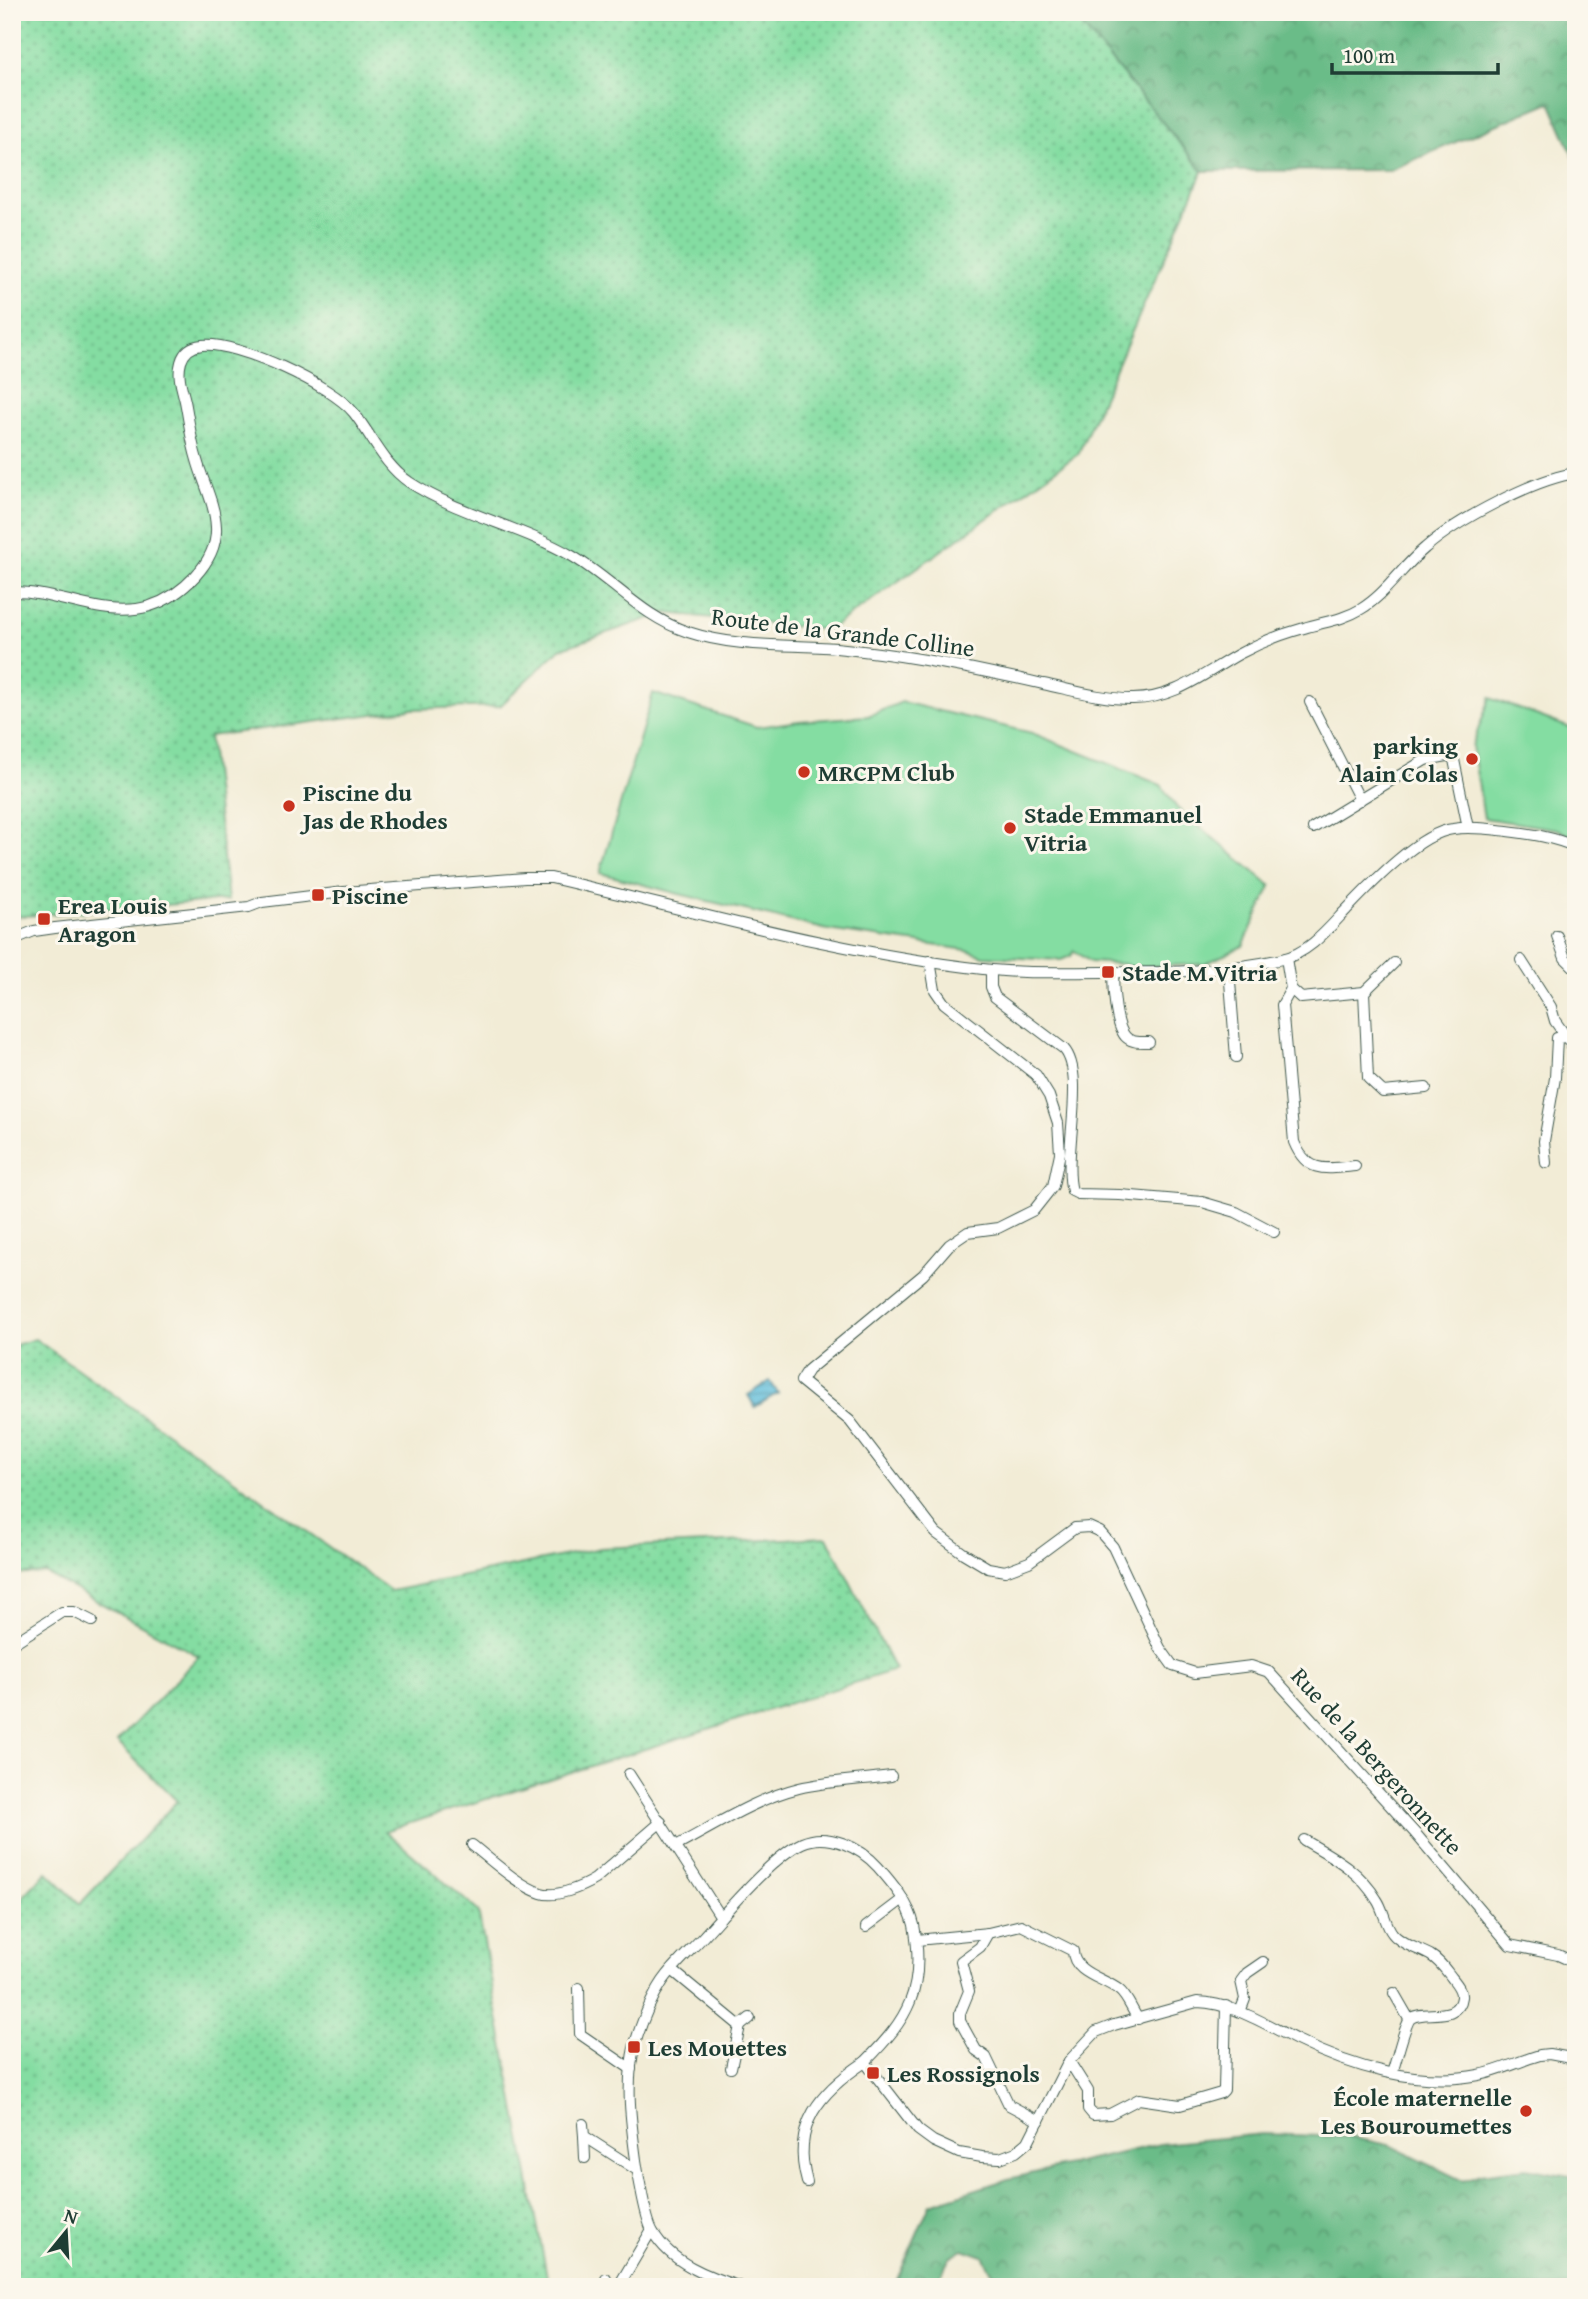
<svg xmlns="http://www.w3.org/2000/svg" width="1588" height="2299" font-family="'Gentium Book Plus',serif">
	<defs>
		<pattern id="grass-dots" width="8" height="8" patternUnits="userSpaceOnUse" patternTransform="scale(1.75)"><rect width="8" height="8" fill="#84dda2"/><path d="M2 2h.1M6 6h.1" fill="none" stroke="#6bb485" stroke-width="1.8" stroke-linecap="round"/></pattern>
		<pattern id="forest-crowns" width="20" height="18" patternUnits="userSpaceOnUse" patternTransform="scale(1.75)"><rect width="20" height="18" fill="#6bbc88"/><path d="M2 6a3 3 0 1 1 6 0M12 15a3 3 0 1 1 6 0" fill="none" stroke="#579a70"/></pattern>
		<pattern id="water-rules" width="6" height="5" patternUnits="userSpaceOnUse" patternTransform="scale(1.75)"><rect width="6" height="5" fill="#5dbddc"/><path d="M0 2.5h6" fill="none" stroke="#4c9bb3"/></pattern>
	</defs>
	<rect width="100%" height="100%" fill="#fbf7ec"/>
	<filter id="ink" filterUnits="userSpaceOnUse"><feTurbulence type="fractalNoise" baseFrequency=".0143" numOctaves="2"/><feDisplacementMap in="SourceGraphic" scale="14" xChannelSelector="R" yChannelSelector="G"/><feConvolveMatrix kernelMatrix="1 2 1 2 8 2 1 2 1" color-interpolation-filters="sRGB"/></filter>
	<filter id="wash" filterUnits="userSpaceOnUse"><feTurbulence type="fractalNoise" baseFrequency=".00686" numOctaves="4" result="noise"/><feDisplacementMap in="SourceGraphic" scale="28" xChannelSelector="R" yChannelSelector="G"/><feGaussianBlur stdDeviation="1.57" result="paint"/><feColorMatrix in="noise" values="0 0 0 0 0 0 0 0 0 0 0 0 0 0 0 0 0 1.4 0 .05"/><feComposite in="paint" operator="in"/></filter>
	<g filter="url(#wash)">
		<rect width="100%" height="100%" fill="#f2ecd6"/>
		<g fill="url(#grass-dots)" stroke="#528d6b" stroke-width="2">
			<path d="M12,12H1071L1203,171L1078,454L829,630L665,613L560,649L500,706L411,709L209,736L228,900L12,917Z"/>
			<path d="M35,1339L391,1591L601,1548L827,1537L895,1670L385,1831L478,1911L549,2287H12V1908L47,1872L80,1904L177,1801L117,1742L199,1656L45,1573L12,1575V1346Z"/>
		</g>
		<g fill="url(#forest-crowns)" stroke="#457c5e" stroke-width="2">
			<path d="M1071,12H1576V162L1550,102L1390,170L1203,171Z"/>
			<path d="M1263,2134L1349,2137L1389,2145L1463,2181L1481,2174L1526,2168L1576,2177V2287H1249L1238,2282L1089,2284L993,2274L983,2256L963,2249L950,2257L935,2287H917L908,2282H896L930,2204L1008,2179L1160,2144Z"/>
		</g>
		<g fill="#84dda2" stroke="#528d6b" stroke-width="2">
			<path d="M653,693L757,727L799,721L868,716L902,702L1032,733L1161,785L1177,808L1271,886L1243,946L1205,964L1132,967L1124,964L1090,962L1074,951L1071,956L1061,960L984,956L967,950L828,930L679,894L600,873Z"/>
			<path d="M1490,698L1576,730V839L1557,829L1484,818L1472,746Z"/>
		</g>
		<path fill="url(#water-rules)" stroke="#3e7d88" stroke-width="2" d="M770,1381L778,1393L755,1407L748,1395Z"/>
	</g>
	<g filter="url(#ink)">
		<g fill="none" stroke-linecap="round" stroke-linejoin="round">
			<g stroke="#3f574c" stroke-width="12">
				<g id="street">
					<path d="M12,592C58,591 104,620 150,606C181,596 218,562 216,527C215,504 203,482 197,460C191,441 189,421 185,401C182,388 177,376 181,362C184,352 191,346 202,345C236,341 332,385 354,413C372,436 384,465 409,482C460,515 520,526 572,556C613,580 642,617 688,632C736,648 787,644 836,648C866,651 896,655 925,660C965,667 1004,675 1043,684C1072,690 1101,699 1131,699C1173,700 1205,673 1239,654C1259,643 1282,634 1304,628C1323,622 1343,620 1361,609C1386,594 1402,567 1425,548C1457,520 1534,479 1576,473"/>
					<path d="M1310,702L1360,800"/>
					<path d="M1313,828L1425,760L1453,755L1468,828"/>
					<path d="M1557,936L1565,958L1576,969"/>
					<path d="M12,940L34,931L55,928L249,907L262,902L344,892L525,878H551C694,911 837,953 983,969C1023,974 1064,972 1103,972C1164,973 1223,972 1282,959C1309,953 1328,929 1346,910C1370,885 1419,833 1453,829C1470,826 1490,829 1507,831C1532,834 1553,837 1576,847"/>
					<path d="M1286,958L1291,989L1301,998L1364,992L1394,963"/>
					<path d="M1521,960L1551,1007L1555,1021L1572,1045L1576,1064"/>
					<path d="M930,961L935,990L944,1003L1036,1075L1049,1096L1058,1123L1060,1153L1053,1186L1034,1210L998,1228L968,1232L949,1245L923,1275L808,1370L801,1381L850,1421L936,1533L963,1553L988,1568L1005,1571L1029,1562L1075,1528L1089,1527L1100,1532L1113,1547L1160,1648L1173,1666L1195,1673L1251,1666L1269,1672L1415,1833L1510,1945L1558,1955L1569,1960L1576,1968"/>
					<path d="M1229,969L1236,1057"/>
					<path d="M991,970V987L995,997L1064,1049C1087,1075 1062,1156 1072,1191L1078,1194L1120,1195L1202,1202L1236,1212L1274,1232"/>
					<path d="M1113,972C1113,988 1115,1028 1127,1038C1133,1043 1142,1042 1149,1042"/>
					<path d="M1291,989L1282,1005L1294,1142C1307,1174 1326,1169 1355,1166"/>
					<path d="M1364,992L1368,1078L1383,1092L1426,1088"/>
					<path d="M1546,1163L1544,1141L1555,1078L1557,1038L1566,1037"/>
					<path d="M12,1644L62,1612H74L92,1621"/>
					<path d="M629,1774L721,1917"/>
					<path d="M1304,1840C1333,1857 1359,1870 1377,1900C1384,1910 1385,1925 1393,1934C1401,1944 1419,1949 1430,1955C1440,1961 1445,1969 1452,1978C1456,1983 1462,1990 1461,1997C1458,2023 1425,2009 1411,2018C1405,2023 1396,2062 1392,2073"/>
					<path d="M472,1845C490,1859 519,1886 541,1893C556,1898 582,1887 595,1879L661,1822"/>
					<path d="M676,1846C716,1825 755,1799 799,1788C829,1781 861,1780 891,1776"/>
					<path d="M866,1927L903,1899"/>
					<path d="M988,1933L980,1947L961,1961L969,1991L960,2013V2021L976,2050L986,2057L1009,2105L1039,2121"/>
					<path d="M917,1940L988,1933L1021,1925L1073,1951C1073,1973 1104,1978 1119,1990C1127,1996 1132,2010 1138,2019"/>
					<path d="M672,1970L740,2026L731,2068"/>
					<path d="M579,1988L580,2034L631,2069"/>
					<path d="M1394,1993L1409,2019"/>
					<path d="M1240,2012L1245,1999L1241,1981L1247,1973L1263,1962"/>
					<path d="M740,2026L750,2018"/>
					<path d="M1069,2061L1088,2091V2109L1093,2115L1110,2114L1139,2099L1180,2105L1221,2093L1224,2090L1226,2006"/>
					<path d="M583,2124L584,2136L637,2170"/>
					<path d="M584,2136L585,2158"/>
					<path d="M807,2182C791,2125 820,2092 865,2062"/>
					<path d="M606,2279L609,2287"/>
					<path d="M618,2287L651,2231"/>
					<path d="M741,2287C708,2277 671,2263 653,2232C646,2221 638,2174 636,2160C631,2121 625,2083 635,2044C641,2024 651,1999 663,1981C674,1965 689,1952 702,1938C726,1912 772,1857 802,1843C828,1831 861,1848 878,1867C893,1884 909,1903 914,1925C926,1989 908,2019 865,2062L918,2130L933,2141L959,2153L982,2157L1000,2158L1016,2152L1028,2142L1069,2061L1096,2032L1114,2025L1197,2002C1233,2003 1265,2024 1297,2040C1351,2067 1418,2087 1479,2075C1500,2071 1519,2061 1540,2055L1549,2054L1576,2059"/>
				</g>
			</g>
			<use href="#street" stroke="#fff" stroke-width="10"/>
		</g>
	</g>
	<g fill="#c8321e" stroke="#fbf7ec" stroke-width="2.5">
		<circle cx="1472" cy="759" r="7"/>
		<circle cx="804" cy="772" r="7"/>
		<circle cx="289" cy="806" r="7"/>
		<circle cx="1010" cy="828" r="7"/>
		<rect x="311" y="888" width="14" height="14" rx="3.5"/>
		<rect x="37" y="912" width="14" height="14" rx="3.5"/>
		<rect x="1101" y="965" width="14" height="14" rx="3.5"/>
		<rect x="627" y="2040" width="14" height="14" rx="3.5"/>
		<rect x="866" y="2066" width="14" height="14" rx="3.5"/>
		<circle cx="1526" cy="2111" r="7"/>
	</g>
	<g text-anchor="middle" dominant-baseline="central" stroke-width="6" stroke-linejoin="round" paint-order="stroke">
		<g font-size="24" fill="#1f3d34" stroke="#fbf7ec">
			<text transform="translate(843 632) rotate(7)">Route de la Grande Colline</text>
			<text transform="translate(1377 1761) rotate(48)">Rue de la Bergeronnette</text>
		</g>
		<g font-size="24" font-weight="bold" fill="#1f3d34" stroke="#fbf7ec" text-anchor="start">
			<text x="1458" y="745" text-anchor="end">parking<tspan x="1458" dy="28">Alain Colas</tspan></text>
			<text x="818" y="772">MRCPM Club</text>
			<text x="303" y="792">Piscine du<tspan x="303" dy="28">Jas de Rhodes</tspan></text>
			<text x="1024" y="814">Stade Emmanuel<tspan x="1024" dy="28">Vitria</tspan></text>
			<text x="332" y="895">Piscine</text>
			<text x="58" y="905">Erea Louis<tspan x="58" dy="28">Aragon</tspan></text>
			<text x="1122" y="972">Stade M.Vitria</text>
			<text x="648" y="2047">Les Mouettes</text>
			<text x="887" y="2073">Les Rossignols</text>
			<text x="1512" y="2097" text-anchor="end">École maternelle<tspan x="1512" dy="28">Les Bouroumettes</tspan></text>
		</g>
	</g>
	<rect width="1588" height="2299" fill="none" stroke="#fbf7ec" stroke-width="42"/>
	<g transform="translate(66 2232) rotate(18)" stroke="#fbf7ec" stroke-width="5" paint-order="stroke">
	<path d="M0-5L12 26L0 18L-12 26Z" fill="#1f3d34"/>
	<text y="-10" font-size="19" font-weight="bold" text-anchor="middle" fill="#1f3d34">N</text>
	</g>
	<path d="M1332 63v10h166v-10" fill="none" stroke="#1f3d34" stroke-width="3.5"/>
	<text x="1343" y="63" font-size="21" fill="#1f3d34" stroke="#fbf7ec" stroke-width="5" paint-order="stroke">100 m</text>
</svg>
